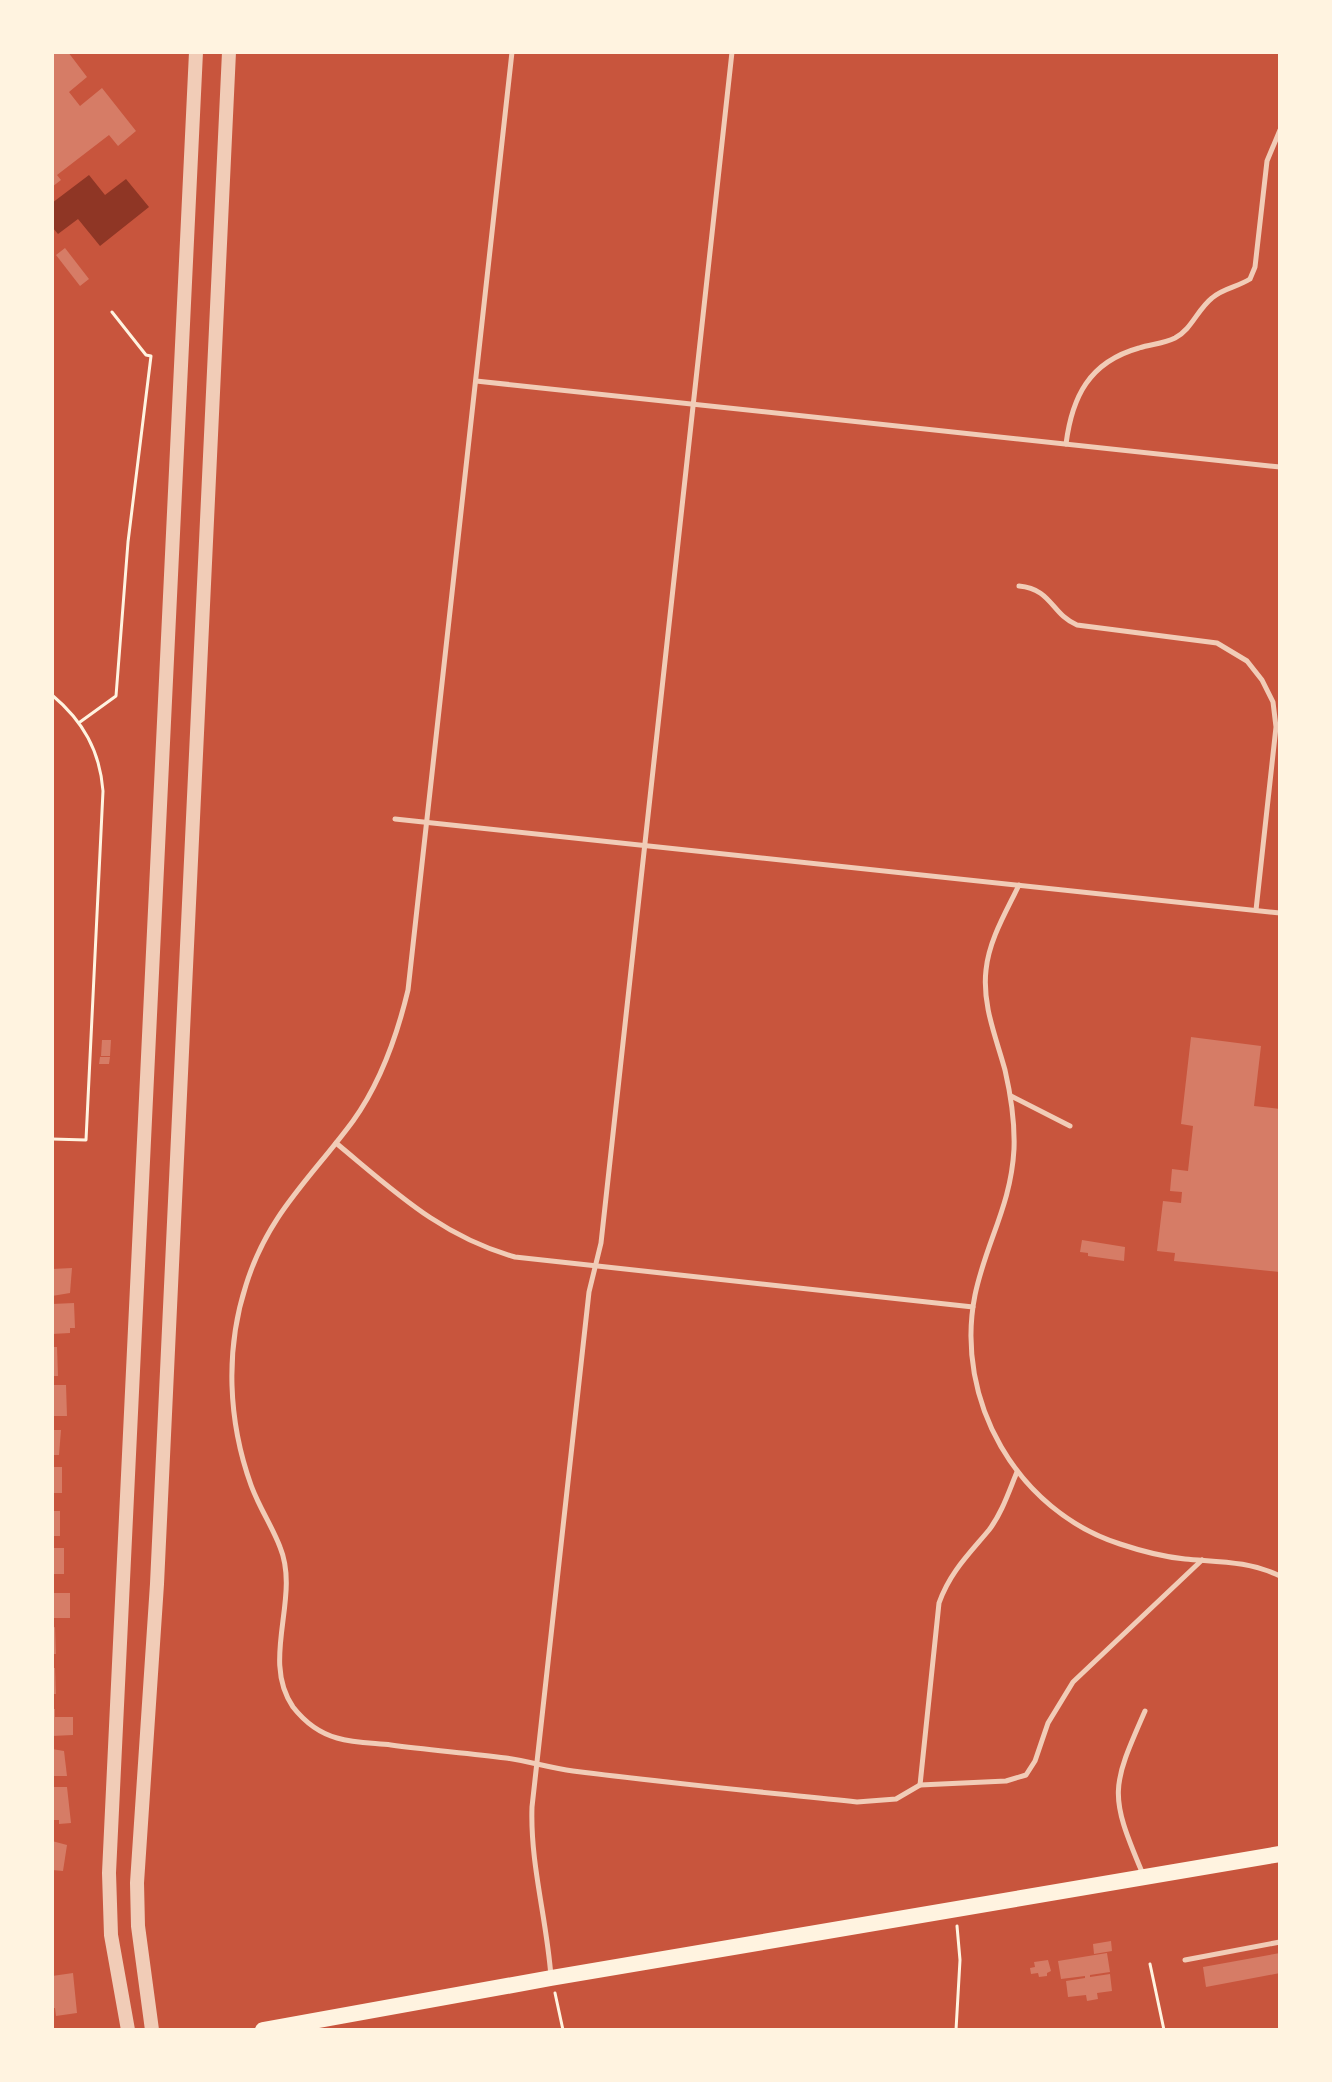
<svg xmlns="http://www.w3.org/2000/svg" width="1332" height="2082" font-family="'Titillium Web',sans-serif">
	<rect width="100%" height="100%" fill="#c8553d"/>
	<path fill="#8f3625" d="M89,175L105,195L126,179L149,207L100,246L78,219L58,234L52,227V203Z"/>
	<g fill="#d67c66">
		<path d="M52,52H68L87,77L69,92L80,106L102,88L136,131L118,146L109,135L57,175L61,180L52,187Z"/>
		<path d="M65,248L89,279L80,286L56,255Z"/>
		<path d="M1191,1037L1261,1046L1254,1106L1280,1109V1272L1174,1261L1175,1253L1157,1251L1163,1201L1181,1203L1182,1192L1170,1191L1172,1169L1188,1171L1193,1126L1181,1124Z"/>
		<path d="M102,1040H111L110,1056H101Z"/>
		<path d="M100,1057H110L109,1064H99Z"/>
		<path d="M1082,1240L1125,1247L1124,1261L1088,1256V1253L1080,1252Z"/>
		<path d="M72,1268L70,1293L52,1296V1269Z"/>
		<path d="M74,1303L75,1328H70V1333L52,1334V1304Z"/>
		<path d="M52,1347H57L58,1376H52Z"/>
		<path d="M52,1385H66L67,1416H52Z"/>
		<path d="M52,1430H61L59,1455H52Z"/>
		<rect x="52" y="1467" width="10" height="26"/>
		<rect x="52" y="1511" width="8" height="25"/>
		<rect x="52" y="1548" width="12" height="26"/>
		<rect x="52" y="1593" width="18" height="25"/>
		<path d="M55,1627L56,1654H52V1628Z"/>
		<path d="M52,1668H55L56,1694H52Z"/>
		<path d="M52,1709H55V1717H73V1735L52,1736Z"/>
		<path d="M52,1749L64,1751L67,1776H52Z"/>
		<path d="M52,1787H67L71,1823L59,1824V1820H52Z"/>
		<path d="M52,1841L67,1845L63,1871L52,1870Z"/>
		<path d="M1111,1941L1112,1951L1094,1954L1093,1944Z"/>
		<path d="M1107,1953L1110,1972L1090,1975V1977L1110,1974L1112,1991L1097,1993L1098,1999L1087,2001L1086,1995L1068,1997L1066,1981L1085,1978V1976L1061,1979L1058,1961Z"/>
		<path d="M1280,1953V1973L1206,1987L1203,1967Z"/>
		<path d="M1048,1960L1051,1971L1047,1973V1976L1039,1977L1038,1973L1031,1974L1030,1968L1035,1967L1034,1962Z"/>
		<path d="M73,1973L77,2013L56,2016L55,2008H52V1976Z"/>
	</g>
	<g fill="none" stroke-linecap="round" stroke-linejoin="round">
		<g stroke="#fff3e0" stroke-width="3">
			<path d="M52,695C83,721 100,751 103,791L86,1140L52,1139"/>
			<path d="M80,722L116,696L128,542L151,356L146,355L112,312"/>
			<path d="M1150,1964L1164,2030"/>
			<path d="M555,1993L563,2030"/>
			<path d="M956,2030L960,1960L957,1926"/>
		</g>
		<g stroke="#f1ccb7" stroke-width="5">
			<path d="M512,52L408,990C397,1036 381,1082 353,1121C311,1178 268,1214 246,1285C225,1350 228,1421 251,1485C259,1507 272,1526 280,1547C301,1598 260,1659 293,1707C304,1721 319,1733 337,1738C354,1743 373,1743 391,1745C429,1750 467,1753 506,1758C528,1761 550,1768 573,1771C667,1783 762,1792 857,1802L896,1799L920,1785L1006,1781L1026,1775L1035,1761L1048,1723L1073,1682L1202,1560"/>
			<path d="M476,381L1280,467"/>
			<path d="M1066,444C1072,397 1089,362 1139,348C1151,344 1163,344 1175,338C1192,329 1197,310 1212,298C1223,288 1238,287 1250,279L1255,267L1267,161L1280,130"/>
			<path d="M1019,586C1052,589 1051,614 1077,625L1217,643L1247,661L1262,680L1273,702L1276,727L1256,910"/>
			<path d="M395,819L1280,913"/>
			<path d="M1019,885C1006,912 989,940 986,970C982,1005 996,1037 1005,1070C1011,1096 1015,1122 1014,1149C1011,1206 986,1242 975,1295C954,1400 1017,1511 1120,1544C1141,1551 1164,1557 1185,1559C1219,1562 1249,1561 1280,1576"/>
			<path d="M1011,1096L1070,1126"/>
			<path d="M336,1143C393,1190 440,1236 515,1257L973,1307"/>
			<path d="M920,1785L939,1603C950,1572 969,1554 989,1530C1002,1513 1009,1491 1017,1472"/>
			<path d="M1142,1872C1109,1794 1111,1788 1145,1711"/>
			<path d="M1185,1960L1280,1942"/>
			<path d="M551,1977C547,1920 530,1864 532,1807L589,1292L601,1243L732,52"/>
		</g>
		<g stroke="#f1ccb7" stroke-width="14">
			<path d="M128,2030L111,1935L109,1873L196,52"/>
			<path d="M152,2030L138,1926L137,1883L157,1584L229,52"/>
		</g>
		<path stroke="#fff3e0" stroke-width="16" d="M263,2030L551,1978L1280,1854"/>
	</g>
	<rect width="1332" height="2082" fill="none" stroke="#fff3e0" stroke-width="108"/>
</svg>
